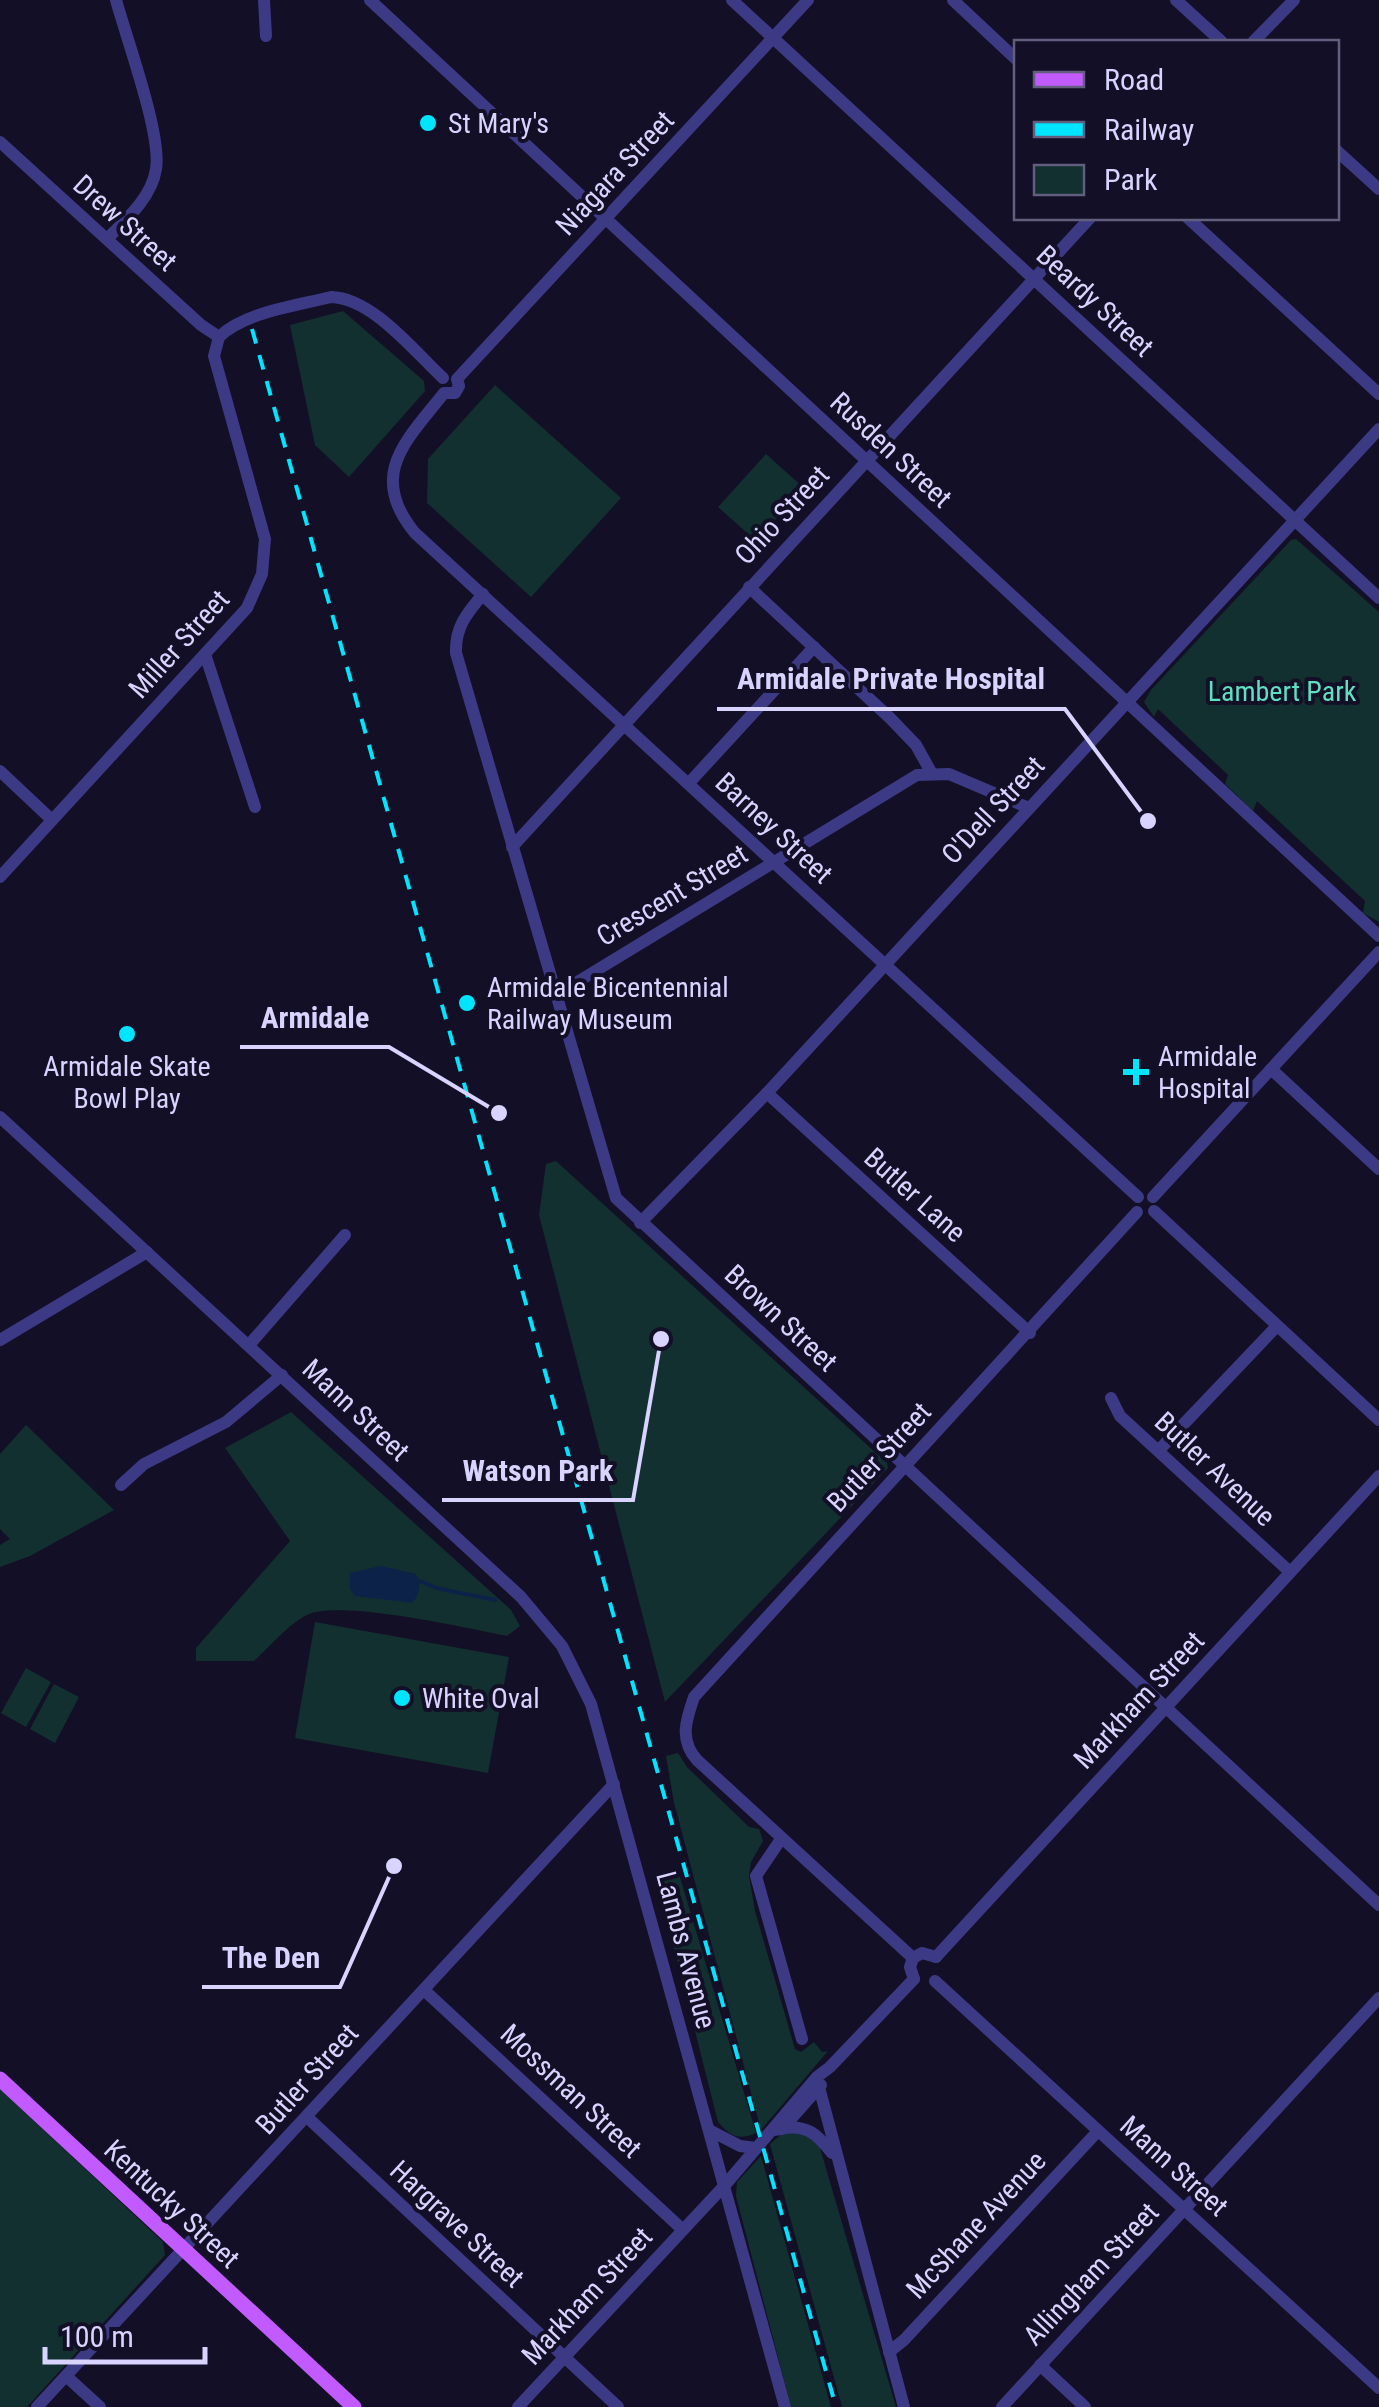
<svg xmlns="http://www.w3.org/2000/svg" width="1379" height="2407" font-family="'Roboto Condensed',sans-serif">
	<rect width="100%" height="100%" fill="#130f26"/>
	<g fill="#12302f">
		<path d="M343,311L424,381L425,391L349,477L315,445L290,325Z"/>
		<path d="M495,385L621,498L531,597L427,503L428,459Z"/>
		<path d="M766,454L804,488L756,541L718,507Z"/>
		<path d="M1296,539L1379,612V922L1363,913L1365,901L1257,801L1253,811L1225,784L1228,775L1158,709L1154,717L1144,702L1151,690L1291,540Z"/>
		<path d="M556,1161L887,1463L888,1468L665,1702L539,1215L546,1164Z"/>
		<path d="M291,1412L511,1610L520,1626L507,1636C466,1628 340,1599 307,1615C288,1624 270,1647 254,1661H196V1648L290,1541L225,1448Z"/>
		<path d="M26,1425L114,1510L30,1556L0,1567V1545L10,1539L0,1529V1454Z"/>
		<path d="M315,1622L509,1657L488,1773L295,1738Z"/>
		<path d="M26,1668L51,1682L26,1727L1,1713Z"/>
		<path d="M54,1684L79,1697L55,1743L30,1729Z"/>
		<path d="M678,1753L687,1767L749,1827L759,1829L763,1841L751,1862L749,1876L755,1911L795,2049L801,2052L814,2042L822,2052L828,2051L761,2130L674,1803L666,1756Z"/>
		<path d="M677,1867L756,2133C738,2141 730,2136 718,2122L655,1873Z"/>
		<path d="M0,2089L163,2242L165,2255L27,2407H0Z"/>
		<path d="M794,2131L811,2136L820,2148L896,2407H842L770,2144L782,2134Z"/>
		<path d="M761,2156L831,2407H791L736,2196L737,2182Z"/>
	</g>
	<path fill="#0c2248" d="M381,1566L416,1574C422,1585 419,1595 412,1603L355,1596L350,1589V1573Z"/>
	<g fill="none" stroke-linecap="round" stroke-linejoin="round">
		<path stroke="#0c2248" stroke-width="4" d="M420,1581L436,1588L495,1600"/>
		<g stroke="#3d3a85" stroke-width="12">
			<path d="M264,0L266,36"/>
			<path d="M370,0L1379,936"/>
			<path d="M732,0L1379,598"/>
			<path d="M808,0L457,379L459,386L455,393H444C406,441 367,475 415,533L1138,1197"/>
			<path d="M953,0L1016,59"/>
			<path d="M1176,0L1222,42"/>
			<path d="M1253,42L1294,0"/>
			<path d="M0,142L201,325L219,337"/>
			<path d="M1336,150L1379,189"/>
			<path d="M1188,218L1379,394"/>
			<path d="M107,239C126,220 152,197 156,169C162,135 126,37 116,0"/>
			<path d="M219,337C245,312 296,306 331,297C372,298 413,350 443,378"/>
			<path d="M749,587L890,718L916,745L931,772"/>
			<path d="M483,594C467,613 455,627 456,653L616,1198L1379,1905"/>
			<path d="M205,654L255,807"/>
			<path d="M0,771L52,820"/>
			<path d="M689,783L814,647"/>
			<path d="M512,847L1090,218"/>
			<path d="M0,877L236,620L247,608L262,574L265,539L214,356L219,337"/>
			<path d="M556,995L917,775L949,774L1029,808"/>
			<path d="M1271,1069L1379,1169"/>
			<path d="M767,1093L1030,1333"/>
			<path d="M0,1117L521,1597L562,1646L591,1704L785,2407"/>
			<path d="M1153,1197L1379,952"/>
			<path d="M1154,1211L1379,1420"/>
			<path d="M640,1223L767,1093L1379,429"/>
			<path d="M0,1340L147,1252"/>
			<path d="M249,1345L345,1235"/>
			<path d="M1111,1398L1120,1416L1290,1572"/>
			<path d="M1159,1450L1277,1326"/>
			<path d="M121,1485L144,1464L226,1422L282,1375"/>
			<path d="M781,1839L756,1876L802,2039"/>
			<path d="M936,1957L1379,1476"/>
			<path d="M913,1958L697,1760C679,1740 686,1720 694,1697L1137,1212"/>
			<path d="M914,1979L910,1967L913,1958L922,1953L936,1957"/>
			<path d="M935,1981L1379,2388"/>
			<path d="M424,1990L683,2230"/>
			<path d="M819,2087L904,2407"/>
			<path d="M307,2117L618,2407"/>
			<path d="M783,2128C808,2125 817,2134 832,2153"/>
			<path d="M709,2130L740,2146L756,2148"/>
			<path d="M773,2130L782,2129L821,2085"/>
			<path d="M889,2352L904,2340L1098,2131"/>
			<path d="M1040,2365L1085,2407"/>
			<path d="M66,2376L100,2407"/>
			<path d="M37,2407L614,1784"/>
			<path d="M518,2407L725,2185L817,2077L830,2067L914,1979"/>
			<path d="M1002,2407L1379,1998"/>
		</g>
		<path stroke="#c25bff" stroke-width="15" d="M0,2079L354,2407"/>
		<path stroke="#00e5ff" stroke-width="4" stroke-dasharray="15 12" stroke-linecap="butt" d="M252,329L836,2407"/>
	</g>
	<g fill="#00e5ff" stroke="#130f26" stroke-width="4">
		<circle cx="428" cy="123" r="10"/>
		<circle cx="467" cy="1003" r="10"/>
		<circle cx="127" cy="1034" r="10"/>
		<path d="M1131 1057h10v10h10v10h-10v10h-10v-10h-10v-10h10z"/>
		<circle cx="402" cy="1698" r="10"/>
	</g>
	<g text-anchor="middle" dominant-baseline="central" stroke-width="8" stroke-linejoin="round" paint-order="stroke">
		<g font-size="28" fill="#d9d4ff" stroke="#130f26" text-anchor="start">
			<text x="448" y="123">St Mary's</text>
			<text x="487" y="987">Armidale Bicentennial<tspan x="487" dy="32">Railway Museum</tspan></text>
			<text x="1158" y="1056">Armidale<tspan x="1158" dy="32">Hospital</tspan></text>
			<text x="127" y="1066" text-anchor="middle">Armidale Skate<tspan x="127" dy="32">Bowl Play</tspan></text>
			<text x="422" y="1698">White Oval</text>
		</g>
		<g font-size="28" fill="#d9d4ff" stroke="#130f26">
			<text transform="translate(615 173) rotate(-47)">Niagara Street</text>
			<text transform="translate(125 223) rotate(42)">Drew Street</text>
			<text transform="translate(1095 301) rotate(43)">Beardy Street</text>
			<text transform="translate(891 450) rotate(43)">Rusden Street</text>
			<text transform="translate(782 515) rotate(-47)">Ohio Street</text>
			<text transform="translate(179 644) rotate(-48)">Miller Street</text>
			<text transform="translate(993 810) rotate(-47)">O'Dell Street</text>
			<text transform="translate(774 828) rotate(43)">Barney Street</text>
			<text transform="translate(672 895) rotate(-31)">Crescent Street</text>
			<text transform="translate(915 1195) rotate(42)">Butler Lane</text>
			<text transform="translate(781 1318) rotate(43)">Brown Street</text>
			<text transform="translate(356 1410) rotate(43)">Mann Street</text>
			<text transform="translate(879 1457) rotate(-47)">Butler Street</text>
			<text transform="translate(1215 1469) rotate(43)">Butler Avenue</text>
			<text transform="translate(1139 1700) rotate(-47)">Markham Street</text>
			<text transform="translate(686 1950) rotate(75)">Lambs Avenue</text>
			<text transform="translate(307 2079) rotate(-48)">Butler Street</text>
			<text transform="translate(571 2091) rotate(43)">Mossman Street</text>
			<text transform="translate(1174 2166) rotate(42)">Mann Street</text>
			<text transform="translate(172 2204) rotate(43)">Kentucky Street</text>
			<text transform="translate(457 2224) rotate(43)">Hargrave Street</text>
			<text transform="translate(976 2225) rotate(-47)">McShane Avenue</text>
			<text transform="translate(1091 2274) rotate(-47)">Allingham Street</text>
			<text transform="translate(587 2296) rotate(-47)">Markham Street</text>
		</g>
		<g font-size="28" fill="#5fe0c0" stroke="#130f26">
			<text x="1282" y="691">Lambert Park</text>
		</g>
	</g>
	<path fill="none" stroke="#d9d4ff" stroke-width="4" d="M1148 821L1065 709H717M499 1113L389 1047H240M661 1339L633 1500H442M394 1866L340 1987H202"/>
	<g fill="#d9d4ff" stroke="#130f26" stroke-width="4">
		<circle cx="1148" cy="821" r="10"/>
		<circle cx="499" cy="1113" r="10"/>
		<circle cx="661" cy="1339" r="10"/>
		<circle cx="394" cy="1866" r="10"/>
	</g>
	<g font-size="30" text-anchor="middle" font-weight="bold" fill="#d9d4ff" stroke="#130f26" stroke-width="8" stroke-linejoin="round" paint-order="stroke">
		<text x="891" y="689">Armidale Private Hospital</text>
		<text x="315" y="1028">Armidale</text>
		<text x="538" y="1481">Watson Park</text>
		<text x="271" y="1968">The Den</text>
	</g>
	<rect x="1014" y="40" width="325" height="180" fill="#130f26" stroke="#625e7d" stroke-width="2.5"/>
	<rect x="1034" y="72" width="50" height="15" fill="#c25bff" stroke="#625e7d" stroke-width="2.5"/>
	<text x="1104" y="90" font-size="30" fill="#d9d4ff">Road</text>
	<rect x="1034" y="122" width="50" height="15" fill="#00e5ff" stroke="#625e7d" stroke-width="2.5"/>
	<text x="1104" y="140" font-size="30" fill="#d9d4ff">Railway</text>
	<rect x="1034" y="165" width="50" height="30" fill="#12302f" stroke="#625e7d" stroke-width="2.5"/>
	<text x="1104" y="190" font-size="30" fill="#d9d4ff">Park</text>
	<path d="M45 2347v15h160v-15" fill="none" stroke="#d9d4ff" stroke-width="5"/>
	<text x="60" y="2347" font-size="30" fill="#d9d4ff" stroke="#130f26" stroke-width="8" paint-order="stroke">100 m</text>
</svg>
